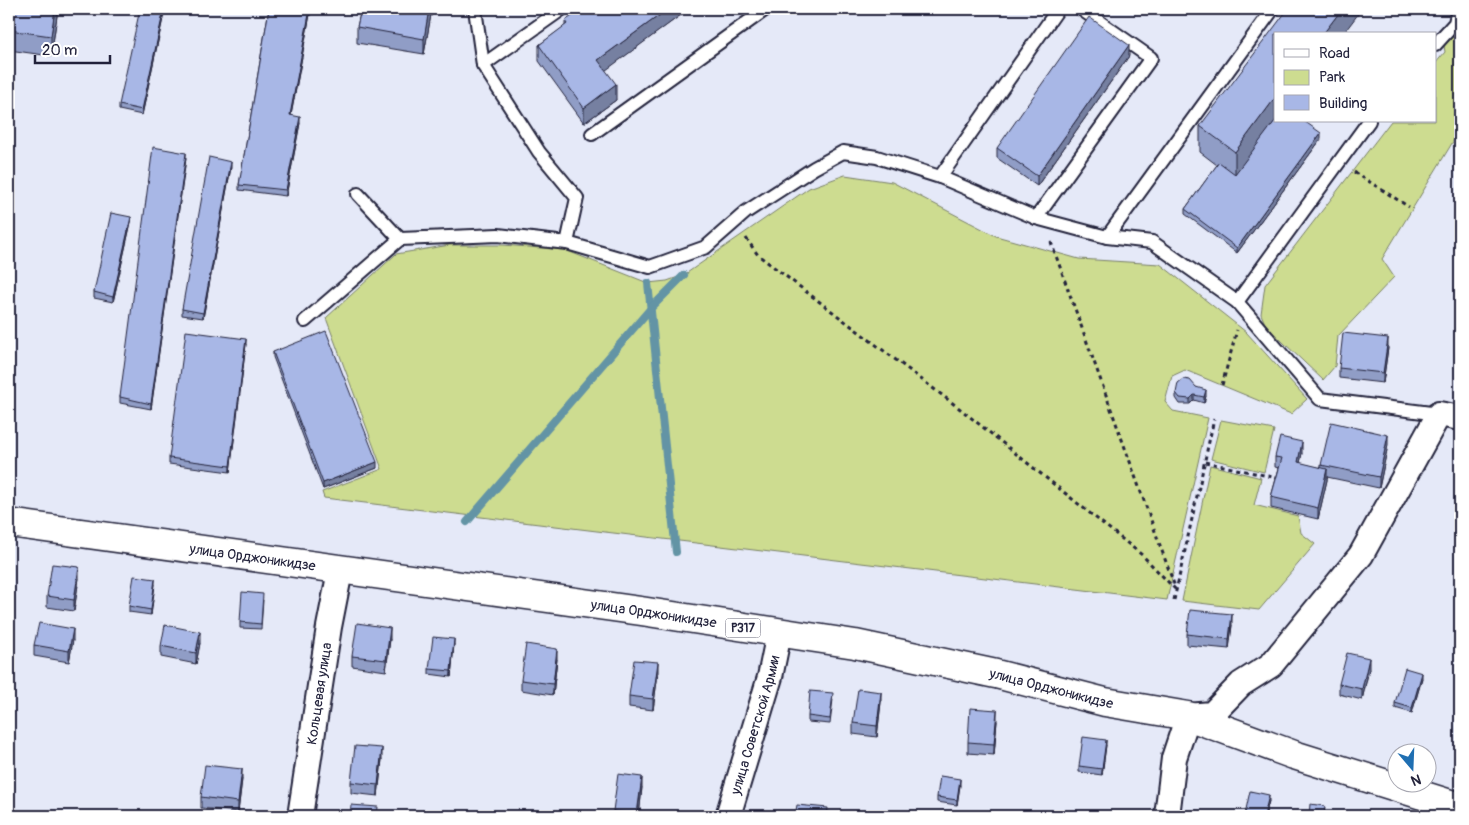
<svg xmlns="http://www.w3.org/2000/svg" width="1469" height="825" font-family="Pangolin,sans-serif">
	<rect width="100%" height="100%" fill="#e5e9f8"/>
	<filter id="ink" filterUnits="userSpaceOnUse"><feTurbulence type="fractalNoise" baseFrequency=".02" numOctaves="2"/><feDisplacementMap in="SourceGraphic" scale="10" xChannelSelector="R" yChannelSelector="G"/><feConvolveMatrix kernelMatrix="1 2 1 2 8 2 1 2 1" color-interpolation-filters="sRGB"/></filter>
	<g filter="url(#ink)">
		<g fill="#cddc90" stroke="#787f66">
			<path d="M1460,29V130L1382,259L1394,277L1338,336L1335,366L1323,380L1266,326L1261,314L1265,285L1391,121H1435V64L1445,52L1444,46Z"/>
			<path d="M845,175L892,182L996,236L1079,259L1160,264L1246,332L1307,399L1291,414L1185,370L1172,376L1165,402L1173,411L1208,418L1167,600L324,498L322,492L382,469L326,318L396,254L450,245H503L565,250L648,283L667,281L684,275L809,188Z"/>
			<path d="M1221,420L1274,430L1264,472L1211,459Z"/>
			<path d="M1210,465L1261,478L1254,505L1298,516L1301,533L1315,544L1259,610L1182,601Z"/>
		</g>
		<g fill="none" stroke-linecap="round" stroke-linejoin="round">
			<g stroke="#6394a5" stroke-width="8">
				<path d="M648,283L676,552"/>
				<path d="M467,522L651,308L684,275"/>
			</g>
			<g stroke="#22223b" stroke-width="16">
				<g id="service">
					<path d="M475,9L483,65L539,152L577,198L567,243L650,267L706,247L746,212L814,168L843,152L877,157L940,177L1036,218L1107,237L1152,242L1237,302L1320,399L1439,414"/>
					<path d="M1435,45L1455,23L1458,9"/>
					<path d="M483,65L562,9"/>
					<path d="M592,134L766,9"/>
					<path d="M940,177L1058,9"/>
					<path d="M358,194L400,239"/>
					<path d="M1036,218L1151,58L1081,9"/>
					<path d="M1107,237L1273,9"/>
					<path d="M1237,302L1369,121"/>
					<path d="M305,321L400,239L498,235L567,243"/>
				</g>
			</g>
			<g stroke="#22223b" stroke-width="28">
				<g id="minor">
					<path id="s1" d="M300,816L329,627L340,571"/>
					<path id="s2" d="M728,816L770,677L779,633"/>
					<path d="M1167,816L1174,758L1188,716L1212,714L1241,684L1271,665L1361,555L1439,414L1460,418"/>
				</g>
			</g>
			<g stroke="#22223b" stroke-width="31">
				<g id="primary">
					<path id="s3" d="M9,523L641,611L855,644L996,674L1105,702L1188,716L1294,755L1460,807"/>
				</g>
			</g>
			<g stroke="#22223b" stroke-width="3" stroke-dasharray="4 4" stroke-linecap="butt">
				<path d="M1354,172L1409,207"/>
				<path d="M746,238L758,255L959,408L1142,555L1176,590"/>
				<path d="M1051,242L1175,587"/>
				<path d="M1222,385L1237,330"/>
				<path d="M1205,462L1277,478"/>
				<path d="M1174,600L1214,419"/>
			</g>
			<use href="#service" stroke="#fff" stroke-width="12"/>
			<use href="#minor" stroke="#fff" stroke-width="24"/>
			<use href="#primary" stroke="#fff" stroke-width="28"/>
		</g>
		<g fill="#909dc6" stroke="#22223b">
			<path d="M9,9H58L51,56L9,50Z"/>
			<path d="M165,9L142,115L119,110V105Z"/>
			<path d="M269,9H311L291,115L300,123L286,196L239,190V185Z"/>
			<path d="M361,9H432L424,54L357,43V27Z"/>
			<path d="M689,9L605,70L616,100L584,123L539,61V45L565,26V21Z"/>
			<path d="M1129,56L1037,186L997,158V148Z"/>
			<path d="M1275,121L1321,139L1237,253L1185,214V209L1217,165L1200,152V126Z"/>
			<path d="M186,158L151,409L120,403V397Z"/>
			<path d="M231,167L203,318L182,315V309Z"/>
			<path d="M131,222L113,302L94,298V292Z"/>
			<path d="M246,344L230,472L169,464V458Z"/>
			<path d="M1388,348L1383,383L1339,378V368Z"/>
			<path d="M273,352L377,468L323,489L273,357Z"/>
			<path d="M1196,387L1206,396L1204,403L1194,400L1190,404H1180L1176,398V393Z"/>
			<path d="M1388,445L1379,488L1327,477V480L1318,519L1271,508V497L1279,468L1275,467V457L1302,453L1300,463L1321,468V465Z"/>
			<path d="M79,578L74,611L47,607V596Z"/>
			<path d="M155,584L151,615L129,612V606Z"/>
			<path d="M263,600L261,629L240,628V622Z"/>
			<path d="M1232,625L1229,649L1187,645V634Z"/>
			<path d="M390,639L386,671L352,666V656Z"/>
			<path d="M73,640L69,662L34,656V645Z"/>
			<path d="M200,643L196,664L161,657V646Z"/>
			<path d="M454,644L451,677L429,674V669Z"/>
			<path d="M557,659L553,695L521,690V680Z"/>
			<path d="M1369,669L1362,700L1339,694V684Z"/>
			<path d="M658,673L653,710L629,707V696Z"/>
			<path d="M1422,678L1412,713L1395,708V703Z"/>
			<path d="M833,699L830,724L808,722V716Z"/>
			<path d="M881,702L877,737L853,734V723Z"/>
			<path d="M997,721L994,755L968,753V742Z"/>
			<path d="M1106,745L1102,775L1079,772V766Z"/>
			<path d="M382,759L378,796L351,793V782Z"/>
			<path d="M242,779L238,812L201,808V797Z"/>
			<path d="M960,785L957,805L937,802V797Z"/>
			<path d="M642,787L639,816H613V811Z"/>
			<path d="M1269,801L1265,816H1245V814Z"/>
		</g>
		<g fill="#7680a1" stroke="#22223b">
			<path d="M55,9H58L51,56V36Z"/>
			<path d="M164,9H165L142,115V110Z"/>
			<path d="M310,9H311L290,120V115Z"/>
			<path d="M429,9H432L424,54V39Z"/>
			<path d="M668,9H689L598,76V60Z"/>
			<path d="M1342,9H1362L1343,34H1323Z"/>
			<path d="M1129,45V56L1037,186V176Z"/>
			<path d="M616,84V100L584,123V108Z"/>
			<path d="M1275,98V121L1235,178V152Z"/>
			<path d="M300,117V123L286,196V190Z"/>
			<path d="M1321,133V139L1237,253V248Z"/>
			<path d="M186,153V158L151,409V404Z"/>
			<path d="M231,162V167L203,318V313Z"/>
			<path d="M131,217V222L113,302V297Z"/>
			<path d="M1388,338V348L1383,383V373Z"/>
			<path d="M246,339V344L230,472V466Z"/>
			<path d="M1206,390V396L1204,403V397Z"/>
			<path d="M1194,395V400L1190,404V399Z"/>
			<path d="M1388,435V445L1379,488V477Z"/>
			<path d="M1302,442V453L1298,473V462Z"/>
			<path d="M377,462V468L323,489V483Z"/>
			<path d="M1327,469V480L1318,519V508Z"/>
			<path d="M79,567V578L74,611V600Z"/>
			<path d="M155,579V584L151,615V610Z"/>
			<path d="M1232,614V625L1229,649V639Z"/>
			<path d="M390,628V639L386,671V660Z"/>
			<path d="M73,629V640L69,662V651Z"/>
			<path d="M200,632V643L196,664V653Z"/>
			<path d="M454,639V644L451,677V671Z"/>
			<path d="M557,649V659L553,695V684Z"/>
			<path d="M1369,658V669L1362,700V689Z"/>
			<path d="M658,662V673L653,710V699Z"/>
			<path d="M1422,673V678L1412,713V708Z"/>
			<path d="M881,692V702L877,737V726Z"/>
			<path d="M997,710V721L994,755V744Z"/>
			<path d="M1106,740V745L1102,775V769Z"/>
			<path d="M382,748V759L378,796V785Z"/>
			<path d="M242,769V779L238,812V802Z"/>
			<path d="M642,777V787L639,816H637Z"/>
			<path d="M960,779V785L957,805V800Z"/>
			<path d="M1269,795V801L1265,816H1264Z"/>
		</g>
		<g fill="#a8b7e6" stroke="#22223b">
			<path d="M9,9H55L51,36L9,30Z"/>
			<path d="M140,9H164L142,110L119,105Z"/>
			<path d="M269,9H310L290,115L300,117L286,190L239,185Z"/>
			<path d="M361,9H429L424,39L357,27Z"/>
			<path d="M582,9H668L598,60L616,84L584,108L539,45L567,24L565,21Z"/>
			<path d="M1288,9H1342L1323,34H1275V98L1235,152L1200,126Z"/>
			<path d="M1089,17L1129,45L1037,176L997,148Z"/>
			<path d="M1275,121H1304L1321,133L1237,248L1185,209L1219,162L1235,174Z"/>
			<path d="M153,147L186,153L151,404L120,397Z"/>
			<path d="M209,157L231,162L203,313L182,309Z"/>
			<path d="M111,213L131,217L113,297L94,292Z"/>
			<path d="M186,331L246,339L230,466L169,458Z"/>
			<path d="M326,331L377,462L323,483L273,352Z"/>
			<path d="M1343,333L1388,338L1383,373L1339,368Z"/>
			<path d="M1183,379L1190,380L1196,387L1206,390L1204,397L1194,395L1190,399L1180,398L1176,393L1178,383Z"/>
			<path d="M1331,422L1388,435L1379,477L1321,465Z"/>
			<path d="M1280,437L1302,442L1298,462L1327,469L1318,508L1271,497L1282,458L1275,457Z"/>
			<path d="M52,564L79,567L74,600L47,596Z"/>
			<path d="M134,576L155,579L151,610L129,606Z"/>
			<path d="M242,592L263,594L261,624L240,622Z"/>
			<path d="M1190,610L1232,614L1229,639L1187,634Z"/>
			<path d="M39,623L73,629L69,651L34,645Z"/>
			<path d="M357,623L390,628L386,660L352,656Z"/>
			<path d="M165,625L200,632L196,653L161,646Z"/>
			<path d="M433,637L454,639L451,671L429,669Z"/>
			<path d="M526,644L557,649L553,684L521,680Z"/>
			<path d="M1347,653L1369,658L1362,689L1339,684Z"/>
			<path d="M634,660L658,662L653,699L629,696Z"/>
			<path d="M1405,668L1422,673L1412,708L1395,703Z"/>
			<path d="M858,689L881,692L877,726L853,723Z"/>
			<path d="M810,691L833,693L830,719L808,716Z"/>
			<path d="M970,708L997,710L994,744L968,742Z"/>
			<path d="M1083,737L1106,740L1102,769L1079,766Z"/>
			<path d="M355,746L382,748L378,785L351,782Z"/>
			<path d="M205,765L242,769L238,802L201,797Z"/>
			<path d="M618,774L642,777L637,814L613,811Z"/>
			<path d="M940,776L960,779L957,800L937,797Z"/>
			<path d="M1250,791L1269,795L1264,816H1257L1245,814Z"/>
			<path d="M1310,804L1325,806L1324,816H1309Z"/>
			<path d="M351,805L378,807L377,816H350Z"/>
			<path d="M797,805L828,808L827,816H795Z"/>
		</g>
	</g>
	<g text-anchor="middle" dominant-baseline="central" stroke-width="5" stroke-linejoin="round" paint-order="stroke">
		<rect fill="#fff" stroke="#646476" stroke-width="1" x="725.5" y="618.5" width="35" height="19" rx="4"/>
		<g font-size="12" font-weight="bold" fill="#22223b">
			<text x="743" y="628">Р317</text>
		</g>
		<g font-size="14" fill="#22223b" stroke="#fff">
			<text stroke="none"><textPath href="#s3" startOffset="246">улица Орджоникидзе</textPath></text>
			<text stroke="none"><textPath href="#s3" startOffset="651">улица Орджоникидзе</textPath></text>
			<text stroke="none"><textPath href="#s3" startOffset="1056">улица Орджоникидзе</textPath></text>
			<text stroke="none"><textPath href="#s1" startOffset="124">Кольцевая улица</textPath></text>
			<text stroke="none"><textPath href="#s2" startOffset="95">улица Советской Армии</textPath></text>
		</g>
	</g>
	<rect width="1469" height="825" fill="none" stroke="#fff" stroke-width="30"/>
	<rect x="15" y="15" width="1439" height="795" fill="none" stroke="#22223b" stroke-width="2" filter="url(#ink)"/>
	<rect x="1274" y="32" width="162" height="90" fill="#ffffff" stroke="#a7a7b1"/>
	<rect x="1284" y="49" width="25" height="8" fill="#ffffff" stroke="#a7a7b1"/>
	<text x="1319" y="58" font-size="15" fill="#22223b">Road</text>
	<rect x="1284" y="70" width="25" height="15" fill="#cddc90" stroke="#a7a7b1"/>
	<text x="1319" y="82" font-size="15" fill="#22223b">Park</text>
	<rect x="1284" y="95" width="25" height="15" fill="#a8b7e6" stroke="#a7a7b1"/>
	<text x="1319" y="108" font-size="15" fill="#22223b">Building</text>
	<g transform="translate(1412 768) rotate(161)"><circle r="24" fill="#ffffff" stroke="#a7a7b1"/>
	<path d="M0-4L9 19L0 12L-9 19Z" fill="#1f6fb2"/>
	<text y="-8" font-size="14" font-weight="bold" text-anchor="middle" fill="#22223b">N</text>
	</g>
	<path d="M35 55v8h75v-8" fill="none" stroke="#22223b" stroke-width="2.5"/>
	<text x="42" y="55" font-size="15" fill="#22223b" stroke="#ffffff" stroke-width="4" paint-order="stroke">20 m</text>
</svg>
